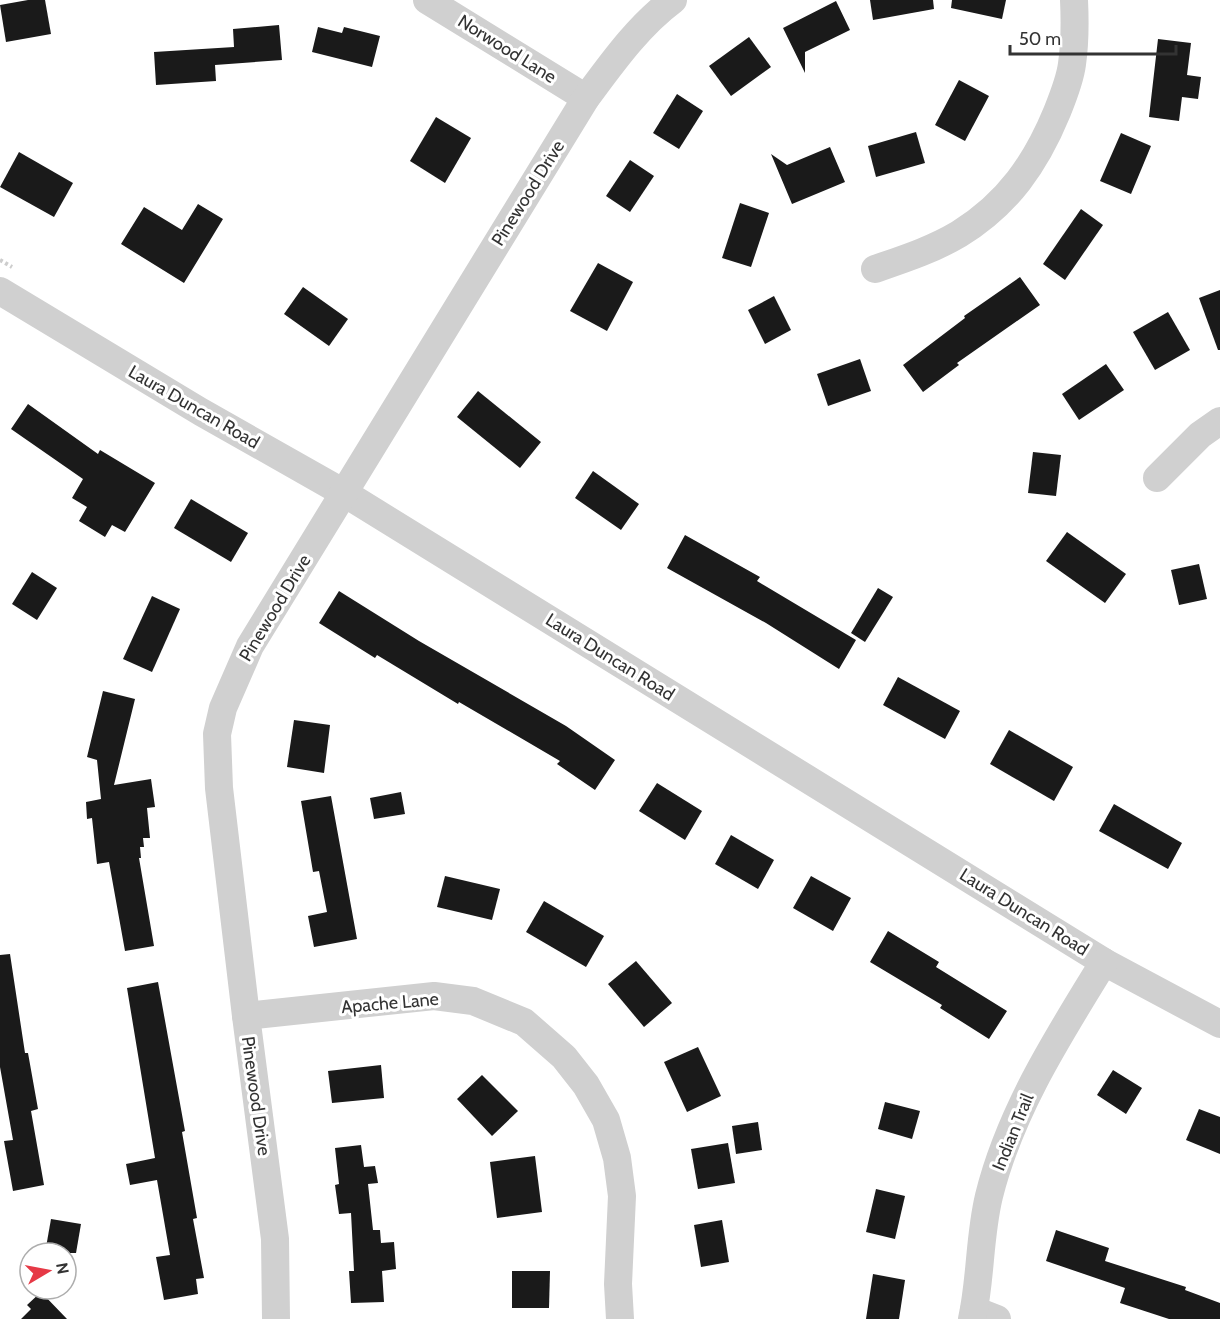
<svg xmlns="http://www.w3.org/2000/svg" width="1220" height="1319" font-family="Cabin,sans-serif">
	<rect width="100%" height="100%" fill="#fff"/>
	<g fill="#1a1a1a">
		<path d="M28,0H45L51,34L6,42L0,5Z"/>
		<path d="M870,0H933L934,9L873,20Z"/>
		<path d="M952,0H1006L1002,19L951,8Z"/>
		<path d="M836,1L850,30L805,52V73L783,28Z"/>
		<path d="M279,25L282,60L215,65L216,81L156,85L154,52L234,47L233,29Z"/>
		<path d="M318,27L342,33L344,27L380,36L372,67L312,52Z"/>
		<path d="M749,37L771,67L731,96L709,66Z"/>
		<path d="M1158,39L1191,43L1187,75L1201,77L1198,99L1182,97L1179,121L1149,117Z"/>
		<path d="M959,80L989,96L965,141L935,125Z"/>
		<path d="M677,94L703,111L679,149L653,133Z"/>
		<path d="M436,117L471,138L445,183L410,161Z"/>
		<path d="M916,132L925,163L876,177L868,146Z"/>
		<path d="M1121,133L1151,146L1131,194L1100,181Z"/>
		<path d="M830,147L845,182L792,204L771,154L787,165Z"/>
		<path d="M19,152L73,183L54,217L0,187Z"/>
		<path d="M630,160L654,176L630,212L606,196Z"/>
		<path d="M740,203L769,213L751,267L722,258Z"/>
		<path d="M198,204L223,219L184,283L121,244L144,207L182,230Z"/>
		<path d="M1081,209L1103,225L1065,280L1043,264Z"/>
		<path d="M598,263L633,282L607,331L570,311Z"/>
		<path d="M1020,277L1040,305L957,363L959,365L923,392L903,365L965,318L964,316Z"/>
		<path d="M303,287L348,319L329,346L284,314Z"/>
		<path d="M1220,290V350H1218L1199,298Z"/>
		<path d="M774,296L791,330L765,344L748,310Z"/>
		<path d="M1168,312L1190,350L1155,370L1133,332Z"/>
		<path d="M860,359L871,391L828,406L817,374Z"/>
		<path d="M1106,364L1124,390L1079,420L1062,394Z"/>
		<path d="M478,391L541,442L520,468L457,417Z"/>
		<path d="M28,404L98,454L100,450L155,483L125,532L112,525L105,537L79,521L87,507L72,498L83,479L11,429Z"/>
		<path d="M1033,452L1061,455L1056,496L1028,493Z"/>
		<path d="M593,471L639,504L621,530L575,498Z"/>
		<path d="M191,499L248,533L231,562L174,528Z"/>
		<path d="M1067,532L1126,574L1105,603L1046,561Z"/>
		<path d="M685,535L760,577L757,581L856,640L839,669L766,623L667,568Z"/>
		<path d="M1199,564L1207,599L1179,605L1171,570Z"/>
		<path d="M32,572L57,588L37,620L12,604Z"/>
		<path d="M878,588L893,597L865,642L851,633Z"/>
		<path d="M339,591L419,641L566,726L615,760L595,790L557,764L560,761L459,702L458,704L377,655L375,658L319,623Z"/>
		<path d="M152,596L180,609L152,672L123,659Z"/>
		<path d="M898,677L960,711L945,739L883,705Z"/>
		<path d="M103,691L135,699L114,785L151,779L155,807L147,808L150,838H143L144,847H140L141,858H139L154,946L125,951L109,862L97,864L92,818L87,819L86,802L101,799L97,760L87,757Z"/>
		<path d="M294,720L330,725L324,773L287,767Z"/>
		<path d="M1009,730L1073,767L1054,801L990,764Z"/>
		<path d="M657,783L702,811L685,840L639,811Z"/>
		<path d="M401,792L405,814L374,819L370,798Z"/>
		<path d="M331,796L357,939L314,947L308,916L327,912L319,871L313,872L301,801Z"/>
		<path d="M1114,804L1182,843L1168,869L1099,831Z"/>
		<path d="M731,835L774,860L758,889L715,864Z"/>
		<path d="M445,876L500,889L492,920L437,907Z"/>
		<path d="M811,876L851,898L833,931L793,908Z"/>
		<path d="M544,901L604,936L586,967L526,932Z"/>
		<path d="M888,931L939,962L936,967L1007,1011L989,1039L940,1008L942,1005L870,962Z"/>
		<path d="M10,954L25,1053H28L38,1109L31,1111L44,1185L13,1191L4,1141L13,1140L0,1067V955Z"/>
		<path d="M636,961L672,1003L644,1027L608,984Z"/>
		<path d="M158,982L185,1131L182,1132L197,1218L193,1219L204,1278L196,1279L198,1294L164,1300L156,1257L170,1255L157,1180L130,1185L126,1164L155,1158L127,988Z"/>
		<path d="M698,1047L721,1096L687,1112L664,1062Z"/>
		<path d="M381,1065L384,1098L332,1103L328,1071Z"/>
		<path d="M1113,1070L1142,1088L1126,1114L1097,1095Z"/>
		<path d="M482,1075L518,1111L492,1136L457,1099Z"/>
		<path d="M885,1102L920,1111L912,1139L878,1129Z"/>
		<path d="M1199,1109L1220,1117V1154L1186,1140Z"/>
		<path d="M758,1122L762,1150L736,1154L732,1126Z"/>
		<path d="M728,1143L735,1183L698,1189L691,1149Z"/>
		<path d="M361,1145L364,1167L375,1166L378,1183L368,1184L373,1230H380L381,1243L394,1242L396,1269L382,1271L384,1302L351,1303L349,1271H354L351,1213L339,1214L335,1185L339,1184L335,1148Z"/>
		<path d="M535,1156L542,1212L497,1218L490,1162Z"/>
		<path d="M876,1189L905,1196L895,1239L866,1232Z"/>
		<path d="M51,1219L81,1224L76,1253H45Z"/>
		<path d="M722,1220L729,1262L701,1267L694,1225Z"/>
		<path d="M1056,1230L1109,1248L1105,1261L1186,1287L1185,1290L1220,1303V1319H1169L1120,1303L1125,1288L1046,1261Z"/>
		<path d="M512,1271H550L549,1308H512Z"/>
		<path d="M873,1274L905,1280L899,1319H866Z"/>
		<path d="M41,1292L67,1319H21L31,1309L27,1305Z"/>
	</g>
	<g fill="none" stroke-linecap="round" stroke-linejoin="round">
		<path stroke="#cdcdcd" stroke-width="4" stroke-dasharray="3 3" stroke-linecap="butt" d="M0,260L12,267"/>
		<g stroke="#d0d0d0" stroke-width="28">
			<path d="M427,0L586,98"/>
			<path d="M875,269C904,259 932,250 959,234C1008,204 1036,163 1057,112C1063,97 1070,80 1072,64C1075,43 1075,21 1074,0"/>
			<path d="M0,291L201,412L344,493L1104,962L1220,1024"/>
			<path d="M1157,478L1200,435L1220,421"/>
			<path d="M246,1016L434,996L473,1001L524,1022L564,1057L586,1085L606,1120L617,1158L622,1196L618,1284L620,1319"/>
			<path d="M974,1310L997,1319"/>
			<path d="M276,1319L275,1239L246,1016L219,788L217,734L223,708L250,646L586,98C612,63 638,26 673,0"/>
			<path d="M972,1319C981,1279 979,1237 989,1196C1010,1111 1059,1035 1104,962"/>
		</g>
	</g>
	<g text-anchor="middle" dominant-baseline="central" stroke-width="6" stroke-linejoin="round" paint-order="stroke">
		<g font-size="18" fill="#333" stroke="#fff">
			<text transform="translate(507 49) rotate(32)">Norwood Lane</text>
			<text transform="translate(528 193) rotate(-58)">Pinewood Drive</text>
			<text transform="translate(194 407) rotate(30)">Laura Duncan Road</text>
			<text transform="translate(275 608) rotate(-59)">Pinewood Drive</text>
			<text transform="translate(610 657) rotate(32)">Laura Duncan Road</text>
			<text transform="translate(1024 912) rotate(32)">Laura Duncan Road</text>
			<text transform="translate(390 1003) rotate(-5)">Apache Lane</text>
			<text transform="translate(256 1096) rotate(82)">Pinewood Drive</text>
			<text transform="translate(1013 1132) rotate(-68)">Indian Trail</text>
		</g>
	</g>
	<g transform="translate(48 1271) rotate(80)"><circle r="28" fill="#ffffff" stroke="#adadad" stroke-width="1.5"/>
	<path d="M0-4.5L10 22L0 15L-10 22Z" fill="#e63946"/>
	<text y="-9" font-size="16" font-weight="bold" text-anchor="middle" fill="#333333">N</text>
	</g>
	<path d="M1010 45v9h166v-9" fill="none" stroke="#333333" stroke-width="3"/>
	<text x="1019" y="45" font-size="18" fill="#333333" stroke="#ffffff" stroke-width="4.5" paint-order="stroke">50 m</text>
</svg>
